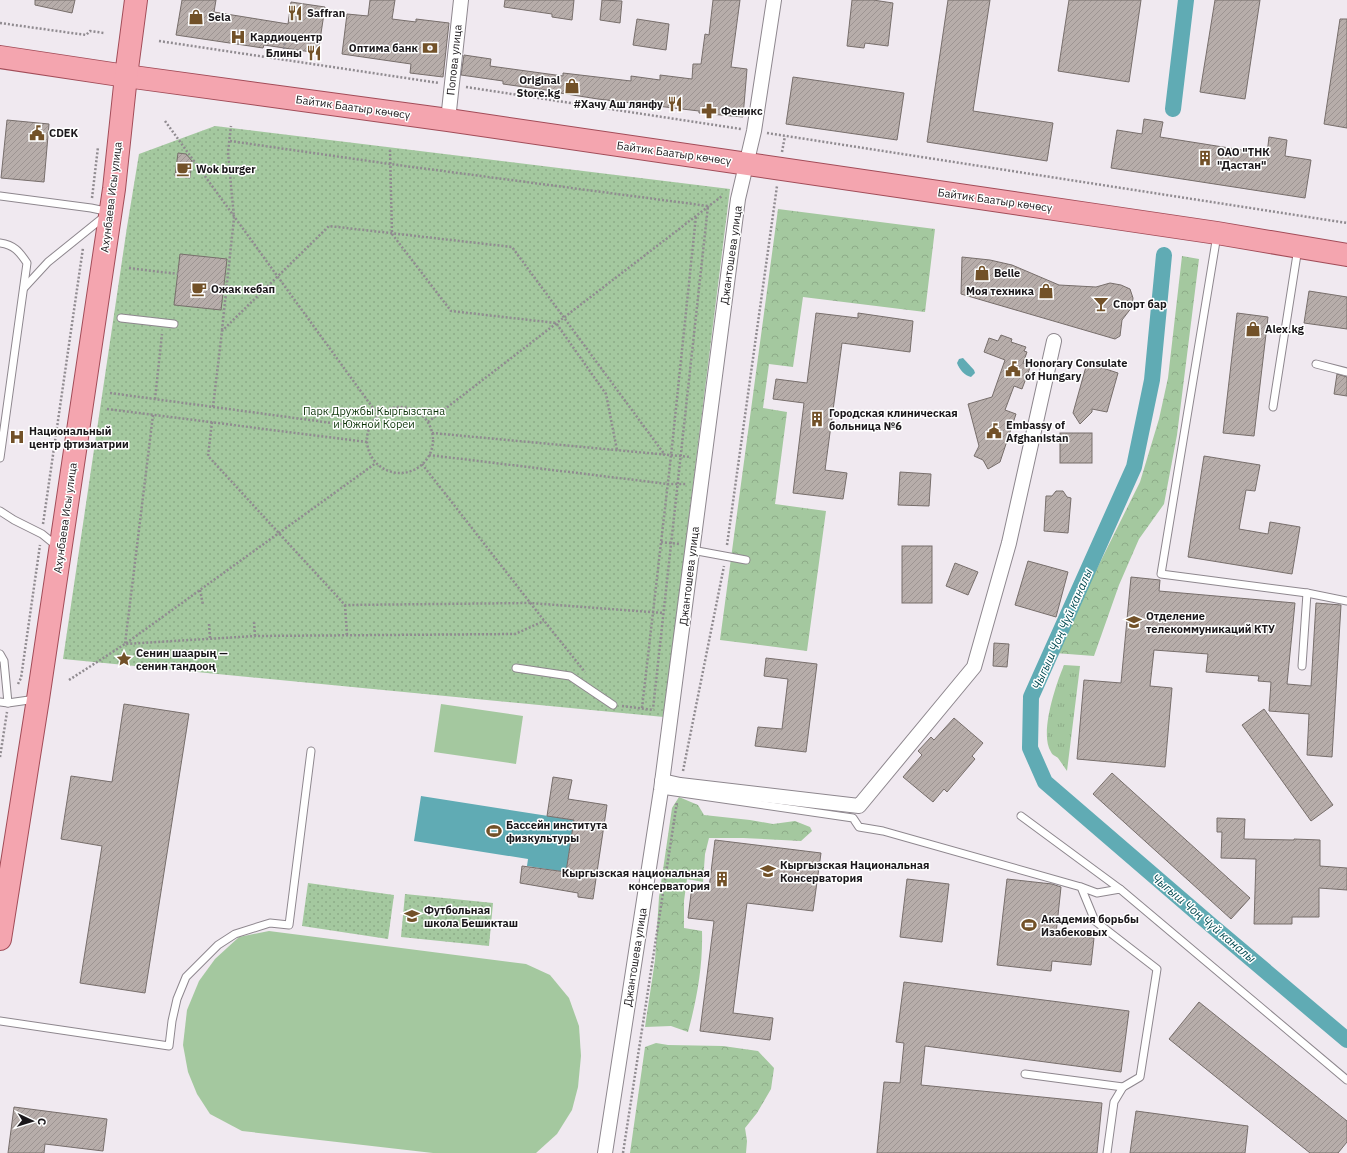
<svg xmlns="http://www.w3.org/2000/svg" width="1347" height="1153" font-family="'IBM Plex Sans',sans-serif">
	<defs>
		<pattern id="grass-tufts" width="24" height="20" patternUnits="userSpaceOnUse"><rect width="24" height="20" fill="#a4c89f"/><path d="M3 7l-1-3M5 7V3M7 7l1-3M15 17l-1-3M17 17v-4M19 17l1-3" fill="none" stroke="#8dab88"/></pattern>
		<pattern id="forest-crowns" width="20" height="18" patternUnits="userSpaceOnUse"><rect width="20" height="18" fill="#a4c89f"/><path d="M2 6a3 3 0 1 1 6 0M12 15a3 3 0 1 1 6 0" fill="none" stroke="#8dab88"/></pattern>
		<pattern id="park-dots" width="8" height="8" patternUnits="userSpaceOnUse"><rect width="8" height="8" fill="#a4c89f"/><path d="M2 2h.1M6 6h.1" fill="none" stroke="#8dab88" stroke-width="1.8" stroke-linecap="round"/></pattern>
		<pattern id="building-hatch" width="6" height="6" patternUnits="userSpaceOnUse"><rect width="6" height="6" fill="#b7adaa"/><path d="M-1 1l2-2M0 6l6-6M5 7l2-2" fill="none" stroke="#9d9492"/></pattern>
	</defs>
	<rect width="100%" height="100%" fill="#f0e9f0"/>
	<path fill="url(#grass-tufts)" d="M1064,665L1080,666L1067,771C1064,767 1061,762 1058,758C1056,756 1052,755 1051,752C1039,734 1056,684 1064,665Z"/>
	<g fill="url(#forest-crowns)">
		<path d="M778,209L935,229L925,312L803,297L793,367L769,364L763,408L787,412L775,504L826,511L807,651L720,640Z"/>
		<path d="M1182,256L1199,259L1177,435L1164,504L1139,539L1119,585L1094,656L1055,653L1140,482L1159,419L1168,378Z"/>
		<path d="M679,797L698,805L704,815L750,820L773,824L795,821L810,827L812,831L801,841L743,838H709L705,854L703,882L687,879L684,901V928L702,931C703,965 697,999 688,1032L671,1026L645,1027L655,960L659,897L672,808Z"/>
		<path d="M656,1043L668,1045L723,1046L758,1051L774,1068L771,1089L757,1113L745,1128L747,1141L746,1153H630L645,1047Z"/>
	</g>
	<g fill="url(#park-dots)">
		<path d="M215,126L730,189L664,717L63,659L127,227L139,154Z"/>
		<path d="M308,883L394,895L388,939L302,926Z"/>
		<path d="M405,894L493,903L489,946L401,937Z"/>
	</g>
	<g fill="#a4c89f">
		<path d="M441,704L523,716L516,764L434,752Z"/>
		<path d="M269,931L526,964L550,975L569,998L579,1026L581,1056L578,1087L572,1110L557,1134L536,1153H433L242,1131L210,1114L197,1094L188,1072L183,1045L187,1010L199,981L215,959L239,937Z"/>
	</g>
	<g fill="#60abb4">
		<path d="M963,358L974,370L975,373L971,377C965,376 959,369 957,363L959,359Z"/>
		<path d="M421,796L574,820L566,872L527,866L528,859L414,841Z"/>
	</g>
	<g fill="none" stroke-linecap="round" stroke-linejoin="round">
		<g stroke="#60abb4" stroke-width="16">
			<path d="M1173,109L1186,0"/>
			<path d="M1164,255L1152,380L1134,467L1031,697L1030,748L1045,782L1211,925L1347,1040"/>
		</g>
	</g>
	<g fill="url(#building-hatch)" stroke="#776e6b">
		<path d="M35,0H75L72,13L35,5Z"/>
		<path d="M182,0H216L214,12L288,24L291,2L325,7L318,53L264,45L263,48L176,35Z"/>
		<path d="M370,0H395L392,19L416,22V19L449,23L443,77L410,73L411,64L342,54L347,14L368,16Z"/>
		<path d="M505,0H574L572,20L552,17V14L504,7Z"/>
		<path d="M602,0L622,1L620,23L600,20Z"/>
		<path d="M713,0H740L731,67L747,69L743,117L699,113V111L598,99L560,93V92L503,84V81L461,75L464,55L491,59L490,66L563,76V73L631,81V76L660,80V75L692,79L693,64H701L705,34L709,35Z"/>
		<path d="M852,0H873L893,3L888,46L865,43L864,48L847,46Z"/>
		<path d="M948,0H990L973,111L1053,123L1047,161L927,142Z"/>
		<path d="M1069,0H1141L1129,82L1058,71Z"/>
		<path d="M1215,0H1260L1245,99L1200,92Z"/>
		<path d="M637,19L669,24L666,50L633,45Z"/>
		<path d="M1340,19H1347V128L1324,124Z"/>
		<path d="M793,77L904,93L897,140L786,124Z"/>
		<path d="M1144,119L1163,122L1160,137L1267,154L1269,137L1287,140L1285,156L1311,160L1305,198L1111,168L1117,130L1142,134Z"/>
		<path d="M7,120L49,124L44,182L1,178Z"/>
		<path d="M178,153L186,154L192,161L190,178L175,176Z"/>
		<path d="M180,254L227,259L221,310L174,305Z"/>
		<path d="M962,257L990,260L1012,265L1059,285L1096,287L1110,283L1121,285L1130,289L1133,298L1132,307L1122,320L1120,336L1115,339L961,294Z"/>
		<path d="M1309,291L1347,297V329L1304,323Z"/>
		<path d="M816,313L858,318V313L913,321L910,352L842,343L825,470L847,473L843,499L793,493L804,403L773,399L776,379L807,383Z"/>
		<path d="M1237,313L1268,317L1254,436L1223,433Z"/>
		<path d="M1001,335L1012,339L1011,342L1026,347L1024,351L1027,352L1023,363L1031,365L1022,389L1014,386L1005,410L1016,414L1000,462L988,469L983,460L974,456L979,446L968,404L992,397L1005,360L984,352L989,338L998,341Z"/>
		<path d="M1087,363L1118,373L1107,412L1092,409V412L1080,424L1073,413Z"/>
		<path d="M1337,374L1347,377V396L1334,394Z"/>
		<rect x="1060" y="433" width="32" height="30"/>
		<path d="M1204,456L1260,465L1255,491L1246,490L1239,529L1268,534L1270,522L1300,527L1292,574L1188,557Z"/>
		<path d="M900,472L931,474L929,506L898,505Z"/>
		<path d="M1056,491H1063L1067,497L1071,498L1068,533L1044,531L1046,496H1052Z"/>
		<rect x="902" y="546" width="30" height="57"/>
		<path d="M1028,561L1068,572L1056,617L1015,605Z"/>
		<path d="M955,563L978,572L968,595L946,586Z"/>
		<path d="M1131,577L1160,580L1159,591L1295,603L1287,684L1311,686L1316,603L1341,605L1332,757L1307,755L1309,714L1269,711L1271,682L1258,681L1259,676L1206,672L1208,654L1154,650L1150,686L1172,688L1165,767L1077,759L1084,680L1121,683Z"/>
		<path d="M994,643L1009,644L1007,667L993,666Z"/>
		<path d="M766,658L817,664L806,752L755,746L758,727L782,729L788,679L764,676Z"/>
		<path d="M124,704L189,714L145,993L80,983L102,846L61,839L71,776L112,782Z"/>
		<path d="M1264,709L1333,805L1311,821L1242,725Z"/>
		<path d="M954,718L983,743L972,756L975,759L947,792L944,789L933,802L903,777L922,755L918,751L931,737L934,740Z"/>
		<path d="M1112,773L1250,898L1231,919L1093,794Z"/>
		<path d="M553,777L572,780L568,799L607,805L593,899L578,897V893L520,883L522,866L566,872L574,820L547,816Z"/>
		<path d="M1217,818L1245,819L1244,839L1294,840V839L1320,840V866L1347,868V890L1319,888V917H1292V924H1254L1256,859L1221,858L1222,832H1217Z"/>
		<path d="M715,840L821,853L813,911L747,903L733,1013L773,1018L770,1040L700,1031L714,921L688,918L692,886L709,888Z"/>
		<path d="M907,879L949,884L942,942L900,937Z"/>
		<path d="M1007,879L1052,884L1061,887L1056,934L1094,938L1091,965L1052,961L1051,971L997,965Z"/>
		<path d="M904,982L1129,1011L1121,1072L925,1046L921,1085L1102,1103L1097,1153H877L884,1082L900,1083L904,1043L896,1042Z"/>
		<path d="M1199,1002L1347,1121V1142L1338,1153H1310L1169,1039Z"/>
		<path d="M14,1107L107,1119L103,1151L45,1144L44,1153H8Z"/>
		<path d="M1136,1111L1248,1126L1245,1153H1130Z"/>
	</g>
	<g fill="none" stroke-linecap="round" stroke-linejoin="round">
		<g stroke="#8e878e" stroke-width="9">
			<g id="service">
				<path d="M0,196L91,208L110,212L48,262L24,288"/>
				<path d="M1217,235L1161,574L1307,593L1347,601"/>
				<path d="M0,243C14,245 19,251 27,263L0,458"/>
				<path d="M121,318L174,324"/>
				<path d="M1316,364L1347,372"/>
				<path d="M1273,407L1298,248"/>
				<path d="M0,511L14,520L42,534L58,547"/>
				<path d="M692,550L746,560"/>
				<path d="M0,654L4,661L8,703"/>
				<path d="M1302,666L1307,593"/>
				<path d="M516,668L570,676L613,705"/>
				<path d="M0,702L8,703L36,699"/>
				<path d="M661,790L853,818L859,827L883,831L1081,887L1095,921L1157,969L1140,1077L1123,1087L1114,1102L1107,1153"/>
				<path d="M1021,816L1120,889"/>
				<path d="M1081,887L1097,893L1120,889L1347,1080"/>
				<path d="M0,1021L169,1046L172,1021L177,999L186,977L218,945L235,934L270,923L289,925L311,751"/>
				<path d="M1025,1074L1123,1087"/>
			</g>
		</g>
		<g stroke="#8e878e" stroke-width="16">
			<g id="minor">
				<path d="M448,120L461,0"/>
				<path d="M662,781L680,785L859,806L974,667L1009,543L1054,341"/>
				<path d="M605,1153L661,790L738,199L754,131L774,0"/>
			</g>
		</g>
		<g stroke="#a24c58" stroke-width="24">
			<g id="primary">
				<path d="M0,57L126,76L448,120L1095,215L1217,233L1347,255"/>
				<path d="M0,939L38,699L114,189L126,76L136,0"/>
			</g>
		</g>
		<g stroke="#908b90" stroke-width="2.5" stroke-dasharray="2 2" stroke-linecap="butt">
			<path d="M0,23L86,35L90,31L104,33"/>
			<path d="M159,41L439,83"/>
			<path d="M284,49L285,39"/>
			<path d="M318,53L319,44"/>
			<path d="M466,87L741,129"/>
			<path d="M165,121L378,415"/>
			<path d="M767,133L1347,223"/>
			<path d="M230,141L390,164L708,206L653,709"/>
			<path d="M390,150L392,234L451,311L556,323L606,394L617,450"/>
			<path d="M782,152L785,136"/>
			<path d="M92,198L98,147"/>
			<path d="M129,268L178,274"/>
			<path d="M222,330L234,218L228,152L231,126"/>
			<path d="M110,393L369,428"/>
			<path d="M155,399L162,334"/>
			<path d="M213,407L222,331L329,226L512,247L665,455"/>
			<circle cx="400" cy="440" r="33"/>
			<path d="M107,409L367,442"/>
			<path d="M153,415L125,644L255,636L515,634L544,621"/>
			<path d="M212,422L208,456L345,605L530,603L664,613"/>
			<path d="M428,422L722,196"/>
			<path d="M432,433L691,457"/>
			<path d="M429,455L668,484H687"/>
			<path d="M422,464L553,632L585,672"/>
			<path d="M43,524L83,248"/>
			<path d="M661,542L679,544"/>
			<path d="M727,545L777,186"/>
			<path d="M200,590L203,605"/>
			<path d="M345,605L347,635"/>
			<path d="M254,622L255,636"/>
			<path d="M209,624L210,638"/>
			<path d="M69,680L125,644L376,463"/>
			<path d="M18,684L21,678L40,545"/>
			<path d="M622,706L653,710"/>
			<path d="M642,708L671,456L696,216"/>
			<path d="M0,757L7,712"/>
			<path d="M683,771L724,566"/>
			<path d="M623,1153L677,802"/>
		</g>
		<use href="#service" stroke="#fff" stroke-width="7"/>
		<use href="#minor" stroke="#fff" stroke-width="14"/>
		<use href="#primary" stroke="#f4a5af" stroke-width="22"/>
	</g>
	<defs>
		<g id="restaurant-bare" transform="scale(1.2)"><path d="M-5-6h1v4h1v-4h1v4h1v-4h1v5L-1.5 .5V6h-2V.5L-5-1ZM5-6V6H3V1.5H1.5Q1.5-4 5-6Z" fill="#725128" stroke="#fff" stroke-width="2.5" paint-order="stroke"/></g>
		<g id="shop-bare" transform="scale(1.2)"><path d="M-5-2.5h2.3a2.7 3.5 0 0 1 5.4 0H5L5.5 6h-11ZM-1.5-2.5h3a1.5 2.3 0 0 0-3 0Z" fill="#725128" stroke="#fff" stroke-width="2.5" paint-order="stroke"/></g>
		<g id="hospital-bare" transform="scale(1.2)"><path d="M-5-5h3v3.5h4V-5h3V5h-3V1.5h-4V5h-3Z" fill="#725128" stroke="#fff" stroke-width="2.5" paint-order="stroke"/></g>
		<g id="bank-bare" transform="scale(1.2)"><path d="M-6-4H6V4H-6ZM0-2.3a2.3 2.3 0 1 0 0 4.6a2.3 2.3 0 1 0 0-4.6Z" fill="#725128" stroke="#fff" stroke-width="2.5" paint-order="stroke"/></g>
		<g id="pharmacy-bare" transform="scale(1.2)"><path d="M-2-6h4v4h4v4h-4v4h-4v-4h-4v-4h4Z" fill="#725128" stroke="#fff" stroke-width="2.5" paint-order="stroke"/></g>
		<g id="civic-bare" transform="scale(1.2)"><path d="M-.6-6.5H3V-4.5H.6V-3L4-1V1h2V6H-6V1h2V-1L-.6-3ZM-1.2 2.5V6h2.4V2.5Z" fill="#725128" stroke="#fff" stroke-width="2.5" paint-order="stroke"/></g>
		<g id="building-bare" transform="scale(1.2)"><path d="M-4-6H4V6H1V3H-1V6H-4ZM-2.5-4.3h1.7v1.8h-1.7ZM.8-4.3h1.7v1.8H.8ZM-2.5-1h1.7V.8h-1.7ZM.8-1h1.7V.8H.8Z" fill="#725128" stroke="#fff" stroke-width="2.5" paint-order="stroke"/></g>
		<g id="cafe-bare" transform="scale(1.2)"><path d="M-5.5-4.5H6V0H3Q3 3.5 0 3.5H-2.5Q-5.5 3.5-5.5 0ZM3-3.2v2h1.7v-2ZM-6 4.5H4V6H-6Z" fill="#725128" stroke="#fff" stroke-width="2.5" paint-order="stroke"/></g>
		<g id="bar-bare" transform="scale(1.2)"><path d="M-6-5H6L.8 .8V4.5H3.5V6h-7V4.5H-.8V.8Z" fill="#725128" stroke="#fff" stroke-width="2.5" paint-order="stroke"/></g>
		<g id="university-bare" transform="scale(1.2)"><path d="M0-5L7-2L0 1L-7-2ZM-4 1L0 2.5L4 1V4Q0 6-4 4Z" fill="#725128" stroke="#fff" stroke-width="2.5" paint-order="stroke"/></g>
		<g id="sight-bare" transform="scale(1.2)"><path d="M0-6L1.8-2.2L6-1.7L2.9 1.2L3.7 5.4L0 3.3L-3.7 5.4L-2.9 1.2L-6-1.7L-1.8-2.2Z" fill="#725128" stroke="#fff" stroke-width="2.5" paint-order="stroke"/></g>
		<g id="stadium-bare" transform="scale(1.2)"><path d="M0-5a6.5 5 0 1 0 0 10a6.5 5 0 1 0 0-10ZM-3.5-1.8h7v3.6h-7Z" fill="#725128" stroke="#fff" stroke-width="2.5" paint-order="stroke"/></g>
		<g id="school-bare" transform="scale(1.2)"><path d="M0-5L7-2L0 1L-7-2ZM-4 1L0 2.5L4 1V4Q0 6-4 4Z" fill="#725128" stroke="#fff" stroke-width="2.5" paint-order="stroke"/></g>
	</defs>
	<g fill-rule="evenodd">
		<use href="#restaurant-bare" x="295" y="13"/>
		<use href="#shop-bare" x="196" y="17"/>
		<use href="#hospital-bare" x="238" y="37"/>
		<use href="#bank-bare" x="430" y="48"/>
		<use href="#restaurant-bare" x="314" y="53"/>
		<use href="#shop-bare" x="572" y="86"/>
		<use href="#restaurant-bare" x="675" y="104"/>
		<use href="#pharmacy-bare" x="709" y="111"/>
		<use href="#civic-bare" x="37" y="133"/>
		<use href="#building-bare" x="1205" y="158"/>
		<use href="#cafe-bare" x="184" y="169"/>
		<use href="#shop-bare" x="982" y="273"/>
		<use href="#cafe-bare" x="199" y="289"/>
		<use href="#shop-bare" x="1046" y="291"/>
		<use href="#bar-bare" x="1101" y="304"/>
		<use href="#shop-bare" x="1253" y="329"/>
		<use href="#civic-bare" x="1013" y="369"/>
		<use href="#building-bare" x="817" y="419"/>
		<use href="#civic-bare" x="994" y="431"/>
		<use href="#hospital-bare" x="17" y="437"/>
		<use href="#university-bare" x="1134" y="622"/>
		<use href="#sight-bare" x="124" y="659"/>
		<use href="#stadium-bare" x="494" y="831"/>
		<use href="#school-bare" x="768" y="871"/>
		<use href="#building-bare" x="722" y="879"/>
		<use href="#school-bare" x="412" y="916"/>
		<use href="#stadium-bare" x="1029" y="925"/>
	</g>
	<g text-anchor="middle" dominant-baseline="central" stroke-width="3" stroke-linejoin="round" paint-order="stroke">
		<g font-size="11" font-weight="bold" fill="#1a171a" stroke="#fff" text-anchor="start">
			<text x="307" y="13">Saffran</text>
			<text x="208" y="17">Sela</text>
			<text x="250" y="37">Кардиоцентр</text>
			<text x="418" y="48" text-anchor="end">Оптима банк</text>
			<text x="302" y="53" text-anchor="end">Блины</text>
			<text x="560" y="80" text-anchor="end">Original<tspan x="560" dy="13">Store.kg</tspan></text>
			<text x="663" y="104" text-anchor="end">#Хачу Аш лянфу</text>
			<text x="721" y="111">Феникс</text>
			<text x="49" y="133">CDEK</text>
			<text x="1217" y="152">ОАО "ТНК<tspan x="1217" dy="13">"Дастан"</tspan></text>
			<text x="196" y="169">Wok burger</text>
			<text x="994" y="273">Belle</text>
			<text x="211" y="289">Ожак кебап</text>
			<text x="1034" y="291" text-anchor="end">Моя техника</text>
			<text x="1113" y="304">Спорт бар</text>
			<text x="1265" y="329">Alex.kg</text>
			<text x="1025" y="363">Honorary Consulate<tspan x="1025" dy="13">of Hungary</tspan></text>
			<text x="829" y="413">Городская клиническая<tspan x="829" dy="13">больница №6</tspan></text>
			<text x="1006" y="425">Embassy of<tspan x="1006" dy="13">Afghanistan</tspan></text>
			<text x="29" y="431">Национальный<tspan x="29" dy="13">центр фтизиатрии</tspan></text>
			<text x="1146" y="616">Отделение<tspan x="1146" dy="13">телекоммуникаций КТУ</tspan></text>
			<text x="136" y="653">Сенин шаарың —<tspan x="136" dy="13">сенин тандооң</tspan></text>
			<text x="506" y="825">Бассейн института<tspan x="506" dy="13">физкультуры</tspan></text>
			<text x="780" y="865">Кыргызская Национальная<tspan x="780" dy="13">Консерватория</tspan></text>
			<text x="710" y="873" text-anchor="end">Кыргызская национальная<tspan x="710" dy="13">консерватория</tspan></text>
			<text x="424" y="910">Футбольная<tspan x="424" dy="13">школа Бешикташ</tspan></text>
			<text x="1041" y="919">Академия борьбы<tspan x="1041" dy="13">Изабековых</tspan></text>
		</g>
		<g font-size="11" fill="#1a171a" stroke="#fff">
			<text transform="translate(454 60) rotate(-84)">Попова улица</text>
			<text transform="translate(353 107) rotate(8)">Байтик Баатыр көчөсү</text>
			<text transform="translate(674 153) rotate(8)">Байтик Баатыр көчөсү</text>
			<text transform="translate(111 197) rotate(-83)">Ахунбаева Исы улица</text>
			<text transform="translate(995 200) rotate(8)">Байтик Баатыр көчөсү</text>
			<text transform="translate(731 255) rotate(-82)">Джантошева улица</text>
			<text transform="translate(65 518) rotate(-82)">Ахунбаева Исы улица</text>
			<text transform="translate(689 576) rotate(-83)">Джантошева улица</text>
			<text transform="translate(635 957) rotate(-81)">Джантошева улица</text>
		</g>
		<g font-size="11" fill="#0c3408" stroke="#fff">
			<text x="374" y="411">Парк Дружбы Кыргызстана<tspan x="374" dy="13">и Южной Кореи</tspan></text>
		</g>
		<g font-size="12" font-style="italic" fill="#024a51" stroke="#fff">
			<text transform="translate(1062 629) rotate(-66)">Чыгыш Чоң Чүй каналы</text>
			<text transform="translate(1204 918) rotate(40)">Чыгыш Чоң Чүй каналы</text>
		</g>
	</g>
	<g transform="translate(32 1121) rotate(94)" stroke="#ffffff" stroke-width="3" paint-order="stroke">
	<path d="M0-3L7 15L0 10L-7 15Z" fill="#1a171a"/>
	<text y="-6" font-size="11" font-weight="bold" text-anchor="middle" fill="#1a171a">С</text>
	</g>
</svg>
